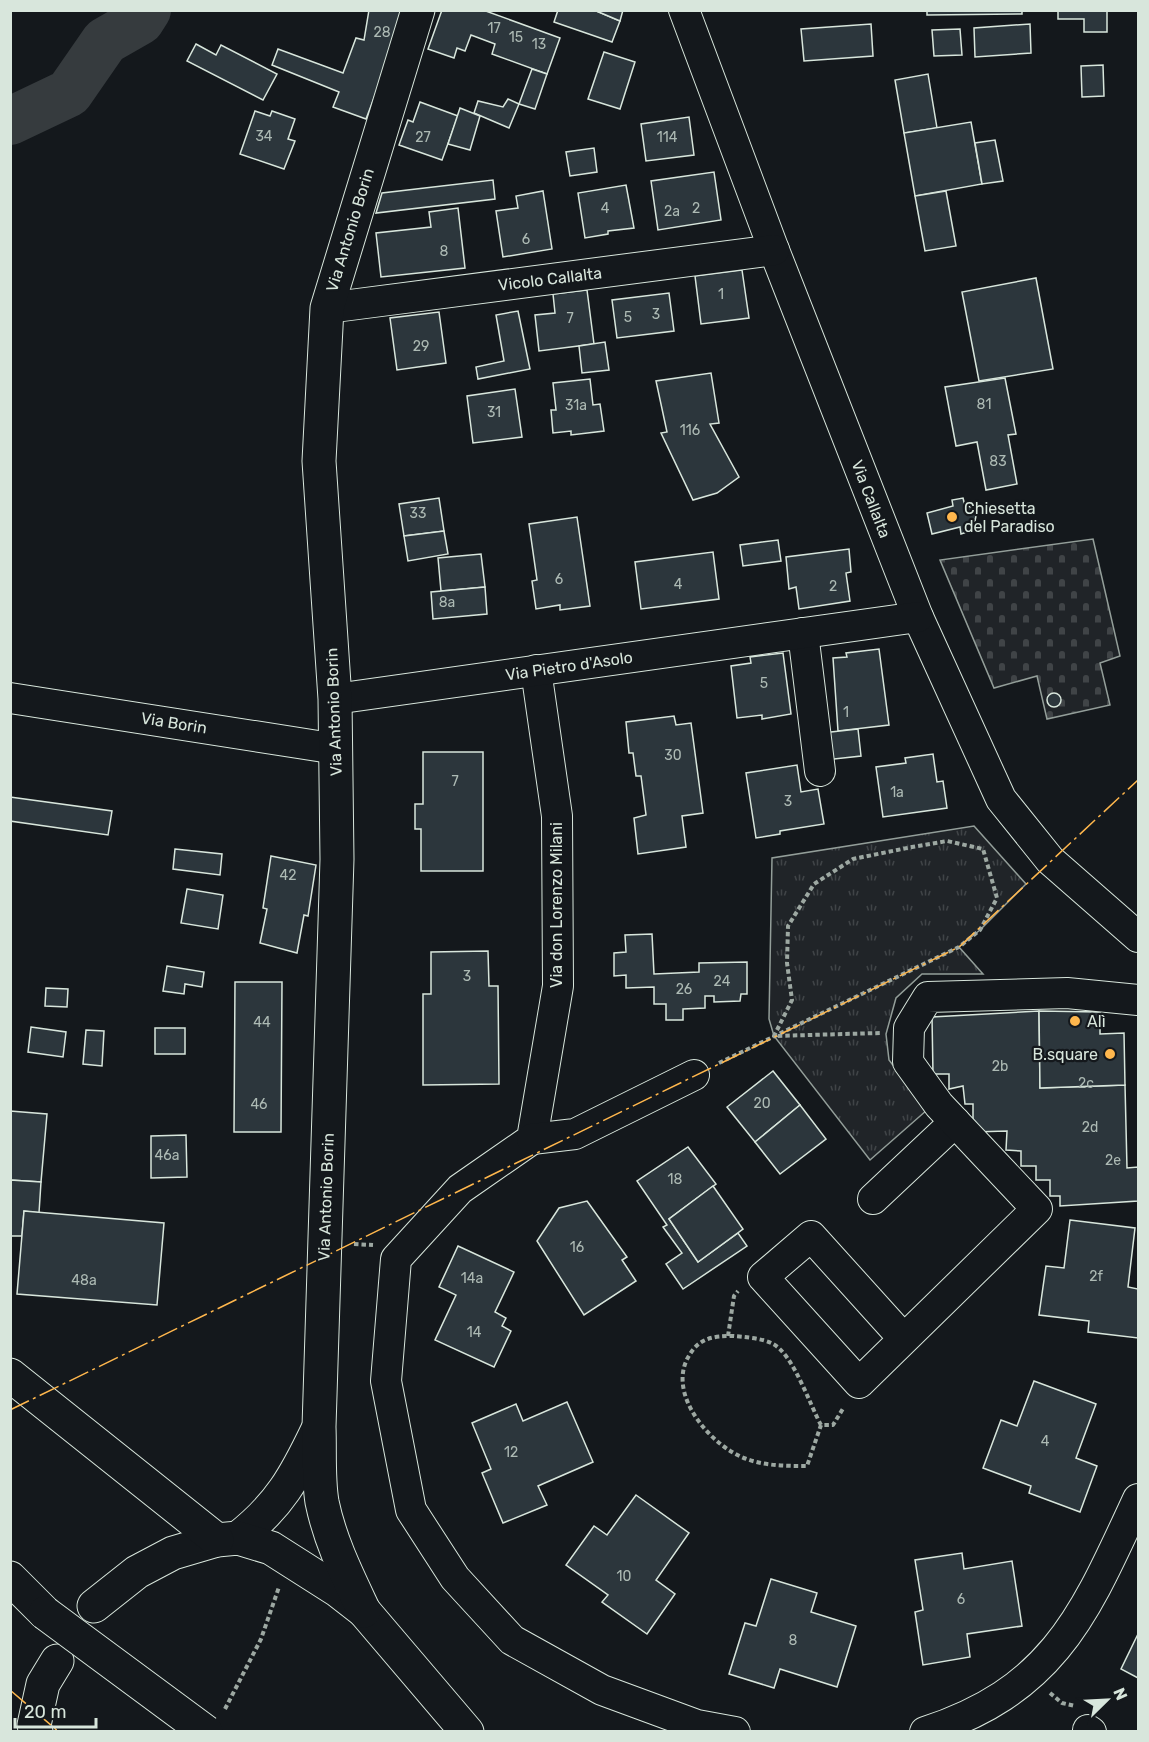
<svg xmlns="http://www.w3.org/2000/svg" width="1149" height="1742" font-family="Rubik,sans-serif">
	<defs>
		<pattern id="grass-tufts" width="24" height="20" patternUnits="userSpaceOnUse" patternTransform="scale(1.5)"><rect width="24" height="20" fill="#202428"/><path d="M3 7l-1-3M5 7V3M7 7l1-3M15 17l-1-3M17 17v-4M19 17l1-3" fill="none" stroke="#404447"/></pattern>
		<pattern id="cemetery-stones" width="16" height="16" patternUnits="userSpaceOnUse" patternTransform="scale(1.5)"><rect width="16" height="16" fill="#202428"/><path d="M2 7V4a2 2 0 0 1 4 0v3zM10 15v-3a2 2 0 0 1 4 0v3z" fill="#404447"/></pattern>
	</defs>
	<rect width="100%" height="100%" fill="#14181c"/>
	<path fill="url(#grass-tufts)" stroke="#939e99" stroke-width="1.5" d="M974,826L1026,884L980,930L959,947L983,974H922L896,998L886,1034L889,1060L927,1110L870,1160L774,1036L769,1019L772,858Z"/>
	<path fill="url(#cemetery-stones)" stroke="#939e99" stroke-width="1.5" d="M1093,539L1120,656L1100,663L1110,705L1047,719L1037,676L994,688L940,560Z"/>
	<g fill="none" stroke-linecap="round" stroke-linejoin="round">
		<path stroke="#363b3e" stroke-width="48" d="M10,121L69,93L105,41L140,21L147,10"/>
	</g>
	<g fill="#2c363c" stroke="#d8e6dc" stroke-width="1.5">
		<path d="M369,10H403L392,51L366,119L333,107L339,92L272,65L278,49L343,73L356,38L364,40Z"/>
		<path d="M442,10H483L560,38L547,74L492,54L495,44L471,35L465,51L457,48L454,58L428,49Z"/>
		<path d="M558,10H594L620,21L612,42L554,22Z"/>
		<path d="M594,10H623L620,21Z"/>
		<path d="M927,10H1022V14L927,15Z"/>
		<path d="M1058,10H1107V32H1084V19H1058Z"/>
		<path d="M871,24L873,56L804,61L801,29Z"/>
		<path d="M1030,24L1031,53L975,57L974,28Z"/>
		<path d="M960,29L962,55L934,56L932,30Z"/>
		<path d="M196,44L216,55L221,45L277,74L263,100L187,61Z"/>
		<path d="M604,52L635,62L620,109L588,99Z"/>
		<path d="M1103,65L1104,96L1082,97L1081,66Z"/>
		<path d="M532,69L547,74L535,109L519,104Z"/>
		<path d="M928,74L937,128L904,133L895,80Z"/>
		<path d="M508,99L519,104L509,128L474,113L478,101L503,107Z"/>
		<path d="M420,102L458,116L442,160L399,145L408,120L413,122Z"/>
		<path d="M460,108L480,116L470,150L448,144Z"/>
		<path d="M255,111L270,116L272,111L295,119L288,139L295,141L284,169L240,154Z"/>
		<path d="M689,117L694,155L646,161L641,124Z"/>
		<path d="M971,122L982,184L915,196L904,133Z"/>
		<path d="M995,140L1003,181L982,184L975,143Z"/>
		<path d="M594,148L597,172L570,176L566,152Z"/>
		<path d="M714,172L721,220L658,230L651,181Z"/>
		<path d="M493,180L495,199L376,213L382,193Z"/>
		<path d="M626,185L634,228L608,231V234L585,238L578,193Z"/>
		<path d="M543,191L552,249L503,257L496,211L518,208L516,196Z"/>
		<path d="M946,191L956,246L925,251L915,196Z"/>
		<path d="M458,208L465,268L381,277L376,233L431,227L429,212Z"/>
		<path d="M742,270L749,318L701,324L695,276Z"/>
		<path d="M1036,278L1053,369L979,381L962,292Z"/>
		<path d="M587,290L594,344L539,351L535,315L555,313L553,294Z"/>
		<path d="M669,293L674,331L617,338L612,300Z"/>
		<path d="M518,311L530,369L478,379L476,367L504,361L496,315Z"/>
		<path d="M439,312L446,363L397,370L390,318Z"/>
		<path d="M605,342L609,370L582,373L579,346Z"/>
		<path d="M711,373L719,423L710,424L739,477L717,493L693,500L661,433L667,432L656,381Z"/>
		<path d="M1005,378L1016,434L1008,435L1017,484L986,490L977,442L956,446L945,387Z"/>
		<path d="M590,379L593,405L600,404L604,431L571,435V431L553,433L551,410H556L553,383Z"/>
		<path d="M515,389L522,437L473,443L467,396Z"/>
		<path d="M439,498L444,531L404,536L399,504Z"/>
		<path d="M963,498L965,506L972,507L977,511L975,521L968,524L970,531L961,534L960,527L932,534L927,513L953,506L952,500Z"/>
		<path d="M577,517L590,606L560,610V605L536,609L532,581L537,580L529,524Z"/>
		<path d="M444,531L448,554L408,561L404,536Z"/>
		<path d="M778,540L781,561L743,566L740,545Z"/>
		<path d="M849,549L851,572L846,573L850,601L799,609L796,587L789,589L786,557Z"/>
		<path d="M713,552L719,599L641,609L635,562Z"/>
		<path d="M481,554L485,587L441,591L438,558Z"/>
		<path d="M485,587L487,614L433,619L431,592Z"/>
		<path d="M879,649L889,725L838,731L833,658L847,657L846,653Z"/>
		<path d="M783,653L791,714L762,719V715L737,718L731,666L751,663L750,657Z"/>
		<circle cx="1054" cy="700" r="7"/>
		<path d="M674,716L676,725L691,723L703,813L682,816L686,847L638,854L634,818L646,815L641,776H636L633,753H629L626,722Z"/>
		<path d="M858,729L861,756L825,760L822,733Z"/>
		<path d="M423,752H483V871H421V829H415V804H423Z"/>
		<path d="M933,754L937,782L943,781L947,808L883,817L876,767L906,763L905,758Z"/>
		<path d="M797,765L801,792L818,789L824,824L780,831V834L756,838L746,773Z"/>
		<path d="M10,797L112,811L108,835L10,821Z"/>
		<path d="M175,849L222,854L220,875L173,869Z"/>
		<path d="M271,856L316,865L308,916L304,915L297,953L260,943L267,909L263,908Z"/>
		<path d="M187,889L223,895L218,929L181,923Z"/>
		<path d="M652,934L654,974L699,972V963L747,962V994H741L740,1001L714,1002V996H705V1008L683,1009V1020H666V1004H654V987L626,988V975L614,976V953L626,952L625,935Z"/>
		<path d="M488,951L489,986H498L499,1084L423,1085V994H431V952Z"/>
		<path d="M167,966L204,972L202,987L185,984L184,994L163,991Z"/>
		<path d="M235,982H282L281,1132H234Z"/>
		<path d="M46,988L68,989L67,1007L45,1006Z"/>
		<path d="M1039,1011L1040,1088L1125,1085L1127,1168L1138,1167V1201L1060,1206V1196H1050V1180H1036V1166H1021V1151L1006,1150L1007,1131L973,1132V1104H965L963,1086L949,1089V1074H933L932,1017Z"/>
		<path d="M1039,1011L1100,1012V1034L1124,1033L1125,1085L1040,1088Z"/>
		<path d="M31,1027L66,1032L63,1057L28,1052Z"/>
		<rect x="155" y="1028" width="30" height="26"/>
		<path d="M86,1030L104,1031L102,1066L83,1064Z"/>
		<path d="M773,1071L800,1105L755,1142L727,1107Z"/>
		<path d="M800,1105L826,1139L780,1174L755,1142Z"/>
		<path d="M10,1111L47,1114L41,1182L10,1180Z"/>
		<path d="M186,1135L187,1177L151,1178V1136Z"/>
		<path d="M688,1147L716,1184L669,1219L698,1262L738,1233L747,1246L683,1289L666,1264L682,1253L663,1227L667,1225L637,1181Z"/>
		<path d="M10,1180L41,1182L39,1213L24,1211L22,1236H10Z"/>
		<path d="M713,1186L743,1229L698,1262L669,1219Z"/>
		<path d="M587,1201L627,1257L622,1260L636,1281L584,1315L537,1241L559,1208Z"/>
		<path d="M24,1211L164,1223L157,1305L17,1294Z"/>
		<path d="M1070,1220L1135,1228L1128,1287L1138,1289V1338L1088,1332L1089,1321L1039,1315L1046,1266L1064,1268Z"/>
		<path d="M458,1246L514,1272L495,1312L506,1318L502,1326L511,1331L494,1367L435,1340L456,1295L439,1287Z"/>
		<path d="M1034,1381L1096,1404L1076,1458L1097,1466L1080,1512L1029,1493L1031,1486L983,1468L1001,1420L1017,1426Z"/>
		<path d="M567,1402L593,1462L538,1486L547,1505L503,1523L482,1473L491,1469L472,1423L516,1404L523,1421Z"/>
		<path d="M636,1495L689,1533L656,1580L675,1594L647,1634L602,1602L608,1595L566,1565L594,1526L607,1535Z"/>
		<path d="M962,1553L964,1569L1012,1561L1022,1626L967,1634L970,1657L923,1665L915,1612L923,1610L915,1560Z"/>
		<path d="M771,1579L817,1593L811,1612L856,1626L837,1687L780,1669L774,1688L729,1674L745,1623L756,1626Z"/>
		<path d="M1138,1634V1678L1121,1669Z"/>
	</g>
	<g fill="none" stroke-linecap="round" stroke-linejoin="round">
		<g stroke="#d8e6dc" stroke-width="32">
			<g id="minor">
				<path d="M684,10L774,250L918,617L1001,799L1050,860L1138,937"/>
				<path d="M327,308L774,250"/>
				<path d="M803,633L820,771"/>
				<path d="M536,670L557,816L558,986L532,1139L460,1189L396,1259L386,1381L411,1510L455,1578L512,1640L602,1690L697,1725L735,1732"/>
				<path d="M10,698L337,749"/>
				<path d="M335,699L918,617"/>
				<path d="M532,1139L575,1134L694,1075"/>
				<path d="M873,1199L955,1122"/>
				<path d="M904,1339L811,1236L763,1277L859,1383L1037,1209L939,1105L908,1062L909,1028L928,997L1067,993L1138,1000"/>
				<path d="M1088,1730L1091,1732"/>
				<path d="M925,1732C1055,1690 1085,1613 1138,1499"/>
			</g>
		</g>
		<g stroke="#d8e6dc" stroke-width="35">
			<g id="major">
				<path d="M238,1538C279,1506 295,1477 317,1431"/>
				<path d="M94,1606L137,1572L173,1553L217,1540L238,1538L271,1548L337,1590L364,1611L467,1732"/>
				<path d="M364,1611C347,1575 330,1541 322,1502C318,1478 320,1451 319,1427L337,859L335,699L319,461L327,308L418,10"/>
				<path d="M36,1732L34,1725L43,1684L57,1661"/>
			</g>
		</g>
		<g stroke="#d8e6dc" stroke-width="35">
			<g id="highway">
				<path d="M10,1375L217,1540"/>
				<path d="M10,1578L45,1613"/>
			</g>
		</g>
		<g stroke="#9da8a2" stroke-width="4" stroke-dasharray="4.5 3" stroke-linecap="butt">
			<path d="M719,1063L959,947L980,930L997,898L983,849L947,841L912,847L853,859L814,884L788,926L787,963L792,1000L774,1036L880,1033"/>
			<path d="M354,1244L373,1245"/>
			<path d="M728,1336L734,1296L738,1291"/>
			<path d="M821,1425C810,1405 793,1354 773,1344C762,1338 744,1337 733,1336C713,1336 700,1338 690,1354C667,1389 702,1434 732,1452C755,1466 781,1466 807,1466L821,1425H833L844,1407"/>
			<path d="M1050,1693L1062,1703L1075,1706"/>
			<path d="M225,1709L261,1639L279,1587"/>
		</g>
		<use href="#minor" stroke="#14181c" stroke-width="30"/>
		<use href="#major" stroke="#14181c" stroke-width="33"/>
		<use href="#highway" stroke="#14181c" stroke-width="33"/>
		<g stroke="#d8e6dc" stroke-width="35" stroke-linecap="butt">
			<path id="highway-bridge" d="M45,1613L206,1732"/>
		</g>
		<use href="#highway-bridge" stroke="#14181c" stroke-width="33"/>
		<g stroke="#ffb74d" stroke-width="1.5" stroke-dasharray="21 4.5 3 4.5" stroke-linecap="butt">
			<path d="M10,1410L959,947L1138,780"/>
			<path d="M10,1690L59,1732"/>
		</g>
	</g>
	<g fill="#ffb74d" stroke="#14181c" stroke-width="2">
		<circle cx="952" cy="517" r="6"/>
		<circle cx="1075" cy="1021" r="6"/>
		<circle cx="1110" cy="1054" r="6"/>
	</g>
	<g text-anchor="middle" dominant-baseline="central" stroke-width="4.5" stroke-linejoin="round" paint-order="stroke">
		<g font-size="14" fill="#adbab4">
			<text x="494" y="28">17</text>
			<text x="382" y="32">28</text>
			<text x="516" y="37">15</text>
			<text x="539" y="44">13</text>
			<text x="264" y="136">34</text>
			<text x="423" y="137">27</text>
			<text x="667" y="137">114</text>
			<text x="605" y="208">4</text>
			<text x="696" y="208">2</text>
			<text x="672" y="211">2a</text>
			<text x="526" y="239">6</text>
			<text x="444" y="251">8</text>
			<text x="721" y="294">1</text>
			<text x="656" y="314">3</text>
			<text x="628" y="317">5</text>
			<text x="570" y="318">7</text>
			<text x="421" y="346">29</text>
			<text x="984" y="404">81</text>
			<text x="576" y="405">31a</text>
			<text x="494" y="412">31</text>
			<text x="690" y="430">116</text>
			<text x="998" y="461">83</text>
			<text x="418" y="513">33</text>
			<text x="559" y="579">6</text>
			<text x="678" y="584">4</text>
			<text x="833" y="586">2</text>
			<text x="447" y="602">8a</text>
			<text x="764" y="683">5</text>
			<text x="846" y="712">1</text>
			<text x="673" y="755">30</text>
			<text x="455" y="781">7</text>
			<text x="897" y="792">1a</text>
			<text x="788" y="801">3</text>
			<text x="288" y="875">42</text>
			<text x="467" y="976">3</text>
			<text x="722" y="981">24</text>
			<text x="684" y="989">26</text>
			<text x="262" y="1022">44</text>
			<text x="1000" y="1066">2b</text>
			<text x="1086" y="1083">2c</text>
			<text x="762" y="1103">20</text>
			<text x="259" y="1104">46</text>
			<text x="1090" y="1127">2d</text>
			<text x="167" y="1155">46a</text>
			<text x="1113" y="1160">2e</text>
			<text x="675" y="1179">18</text>
			<text x="577" y="1247">16</text>
			<text x="1096" y="1276">2f</text>
			<text x="472" y="1278">14a</text>
			<text x="84" y="1280">48a</text>
			<text x="474" y="1332">14</text>
			<text x="1045" y="1441">4</text>
			<text x="511" y="1452">12</text>
			<text x="624" y="1576">10</text>
			<text x="961" y="1599">6</text>
			<text x="793" y="1640">8</text>
		</g>
		<g font-size="16" fill="#d8e6dc" stroke="#14181c">
			<text transform="translate(350 230) rotate(-73)">Via Antonio Borin</text>
			<text transform="translate(550 279) rotate(-7)">Vicolo Callalta</text>
			<text transform="translate(871 499) rotate(69)">Via Callalta</text>
			<text transform="translate(569 666) rotate(-8)">Via Pietro d'Asolo</text>
			<text transform="translate(334 712) rotate(-92)">Via Antonio Borin</text>
			<text transform="translate(174 723) rotate(9)">Via Borin</text>
			<text transform="translate(556 905) rotate(-90)">Via don Lorenzo Milani</text>
			<text transform="translate(326 1197) rotate(-88)">Via Antonio Borin</text>
		</g>
		<g font-size="16" fill="#d8e6dc" stroke="#14181c" text-anchor="start">
			<text x="964" y="508">Chiesetta<tspan x="964" dy="18">del Paradiso</tspan></text>
			<text x="1087" y="1021">Alì</text>
			<text x="1098" y="1054" text-anchor="end">B.square</text>
		</g>
	</g>
	<rect width="1149" height="1742" fill="none" stroke="#d8e6dc" stroke-width="24"/>
	<g transform="translate(1107 1700) rotate(66)" stroke="#14181c" stroke-width="4.5" paint-order="stroke">
	<path d="M0-4.5L10 22L0 15L-10 22Z" fill="#d8e6dc"/>
	<text y="-9" font-size="16" font-weight="bold" text-anchor="middle" fill="#d8e6dc">N</text>
	</g>
	<path d="M15 1718v9h81v-9" fill="none" stroke="#d8e6dc" stroke-width="3"/>
	<text x="24" y="1718" font-size="18" fill="#d8e6dc" stroke="#14181c" stroke-width="4.5" paint-order="stroke">20 m</text>
</svg>
